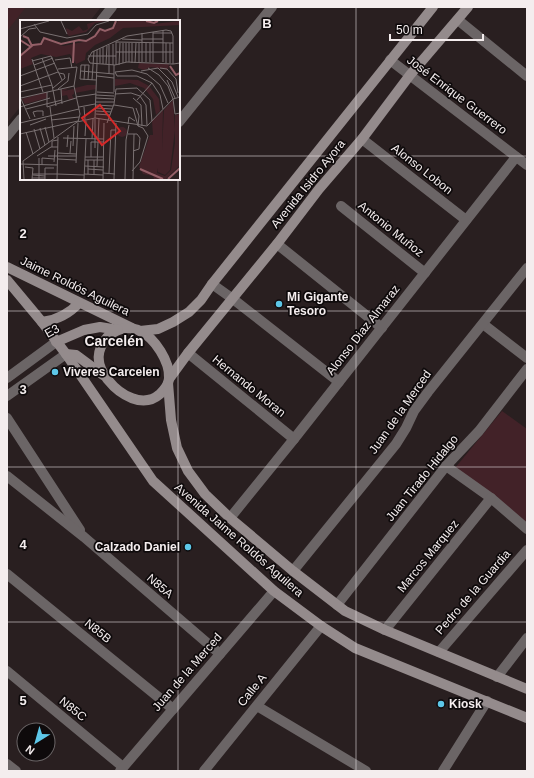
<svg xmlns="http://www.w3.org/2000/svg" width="534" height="778" font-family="Arial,sans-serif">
	<rect width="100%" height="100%" fill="#291f20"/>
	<path fill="#362628" d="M7,7H101L90,21H21V106L7,123Z"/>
	<g fill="#422228">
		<path d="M7,7H26L7,31Z"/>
		<path d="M502,411L527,429V523L455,468Z"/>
	</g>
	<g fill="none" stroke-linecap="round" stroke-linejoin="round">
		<g stroke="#6b6566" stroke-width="10">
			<path d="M458,20L527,76"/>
			<path d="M101,21L112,7"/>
			<path d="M390,60L527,165"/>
			<path d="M179,122L272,7"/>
			<path d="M7,136L21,119"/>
			<path d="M362,139L466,220"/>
			<path d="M341,206L425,273"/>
			<path d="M277,244L382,328"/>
			<path d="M212,284L233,299L339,382"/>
			<path d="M483,324L527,358"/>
			<path d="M188,353L294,439"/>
			<path d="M7,378L56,342"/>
			<path d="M7,396L66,354"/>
			<path d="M7,418L80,530"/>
			<path d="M446,466L491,498L527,529"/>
			<path d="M7,476L84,537L220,654"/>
			<path d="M230,518L294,439L516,157"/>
			<path d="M293,571L396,444L406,428L414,411L428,392L527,268"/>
			<path d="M7,574L173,709"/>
			<path d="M337,605L446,466L479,431L527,369"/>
			<path d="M385,630L491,498"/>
			<path d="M439,652L527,550"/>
			<path d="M7,671L123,767"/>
			<path d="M497,677L527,638"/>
			<path d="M257,706L366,771"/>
			<path d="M7,764L16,771"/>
			<path d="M120,771L274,591"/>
			<path d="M204,771L321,626"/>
			<path d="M443,771L487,701"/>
		</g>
		<g stroke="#948b8c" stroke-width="10">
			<path d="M7,267L132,328"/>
			<path d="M7,280L42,322L66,354L153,481L274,591L321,626L355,648L527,718"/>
			<path d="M42,322C57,320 69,314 79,303"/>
			<path d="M125,328C130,328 135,328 140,331C155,338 170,362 169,378C169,384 164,390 160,394C143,409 120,395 108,380C104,374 99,368 99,361C98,355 100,348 103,343C108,334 115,330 125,328Z"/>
			<path d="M140,331L158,329L173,322L189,312L201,300L212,284L433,7"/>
			<path d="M56,342L84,330L100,327L118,330"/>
			<path d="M66,354L76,355L103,375"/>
			<path d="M169,379L188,353L277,244L319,189L362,139L410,75L468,7"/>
			<path d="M168,383L171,420L177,448L188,471L205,494L230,518L293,571L345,611L385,630L527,689"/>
		</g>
	</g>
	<path fill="none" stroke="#f4edee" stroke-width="1" stroke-opacity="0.55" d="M178,7V21M356,7V771M7,156H21M179,156H527M178,179V771M7,311H527M7,467H527M7,622H527"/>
	<g fill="#5dc7e8" stroke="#0e0a0b" stroke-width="1.5">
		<circle cx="279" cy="304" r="4"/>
		<circle cx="55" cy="372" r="4"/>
		<circle cx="188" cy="547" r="4"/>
		<circle cx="441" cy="704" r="4"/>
	</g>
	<g text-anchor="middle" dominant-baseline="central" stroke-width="3.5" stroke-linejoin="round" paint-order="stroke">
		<g font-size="12" fill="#f4edee" stroke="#0e0a0b">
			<text transform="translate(457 95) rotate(37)">José Enrique Guerrero</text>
			<text transform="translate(422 169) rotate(38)">Alonso Lobon</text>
			<text transform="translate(308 184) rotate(-51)">Avenida Isidro Ayora</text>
			<text transform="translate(391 229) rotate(39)">Antonio Muñoz</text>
			<text transform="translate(75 286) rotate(26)">Jaime Roldós Aguilera</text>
			<text transform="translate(363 330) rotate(-52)">Alonso Diaz Almaraz</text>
			<text transform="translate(52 331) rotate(-29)">E3</text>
			<text transform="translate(249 386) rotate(39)">Hernando Moran</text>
			<text transform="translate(400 412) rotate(-55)">Juan de la Merced</text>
			<text transform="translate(422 478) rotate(-51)">Juan Tirado Hidalgo</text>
			<text transform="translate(239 540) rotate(41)">Avenida Jaime Roldós Aguilera</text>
			<text transform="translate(428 556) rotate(-51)">Marcos Marquez</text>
			<text transform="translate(160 586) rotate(41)">N85A</text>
			<text transform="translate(473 592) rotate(-49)">Pedro de la Guardia</text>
			<text transform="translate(98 631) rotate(39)">N85B</text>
			<text transform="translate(187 672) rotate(-49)">Juan de la Merced</text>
			<text transform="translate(252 690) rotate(-51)">Calle A</text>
			<text transform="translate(73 709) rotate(39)">N85C</text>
		</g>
		<g font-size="12" font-weight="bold" fill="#f4edee" stroke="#0e0a0b" text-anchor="start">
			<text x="287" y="297">Mi Gigante<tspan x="287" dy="14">Tesoro</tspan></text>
			<text x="63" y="372">Viveres Carcelen</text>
			<text x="180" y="547" text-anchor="end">Calzado Daniel</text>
			<text x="449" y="704">Kiosk</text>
		</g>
		<g font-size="14" font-weight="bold" fill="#f4edee" stroke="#0e0a0b">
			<text x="114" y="341">Carcelén</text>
		</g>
	</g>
	<g transform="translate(20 20)">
		<rect width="160" height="160" fill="#291f20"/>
		<path d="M77,1H85L75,3L66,12L49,16L47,14L46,8L52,11L59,6L63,11L68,9L67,4ZM98,1H124L133,4L160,1V5L103,8L90,18L75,25L66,33L65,40L56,44L50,34L36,37L21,34L11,38L13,44L0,49V37L3,33L13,26L22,25L24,19L43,26L68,21L80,10L85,12L94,8ZM119,43L149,44L148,50L131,47L124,50L118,48ZM95,59L118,60L129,66L139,79L140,91L136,95L133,79L124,68L110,63L95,66ZM67,65H76V69L55,73V68ZM50,68L43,71L54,69V74L52,75L54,79L49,80L47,75L42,76L41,70ZM27,72V78L5,84L2,79ZM153,80L155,110L150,150L145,155L138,152V148L137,153L145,156L151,150L155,123V95L160,94V145L146,159H134L133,156L123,154L119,147L130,115H133L132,101L143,90L142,131L144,90ZM97 112a5 5 0 1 1 10 0a5 5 0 1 1-10 0Z" fill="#422228"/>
		<path fill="none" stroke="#945f67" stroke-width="2" d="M126,1L134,3L138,1M3,16L8,18L12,26M0,20L11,27M0,36L13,25L21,24L24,18L41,24L59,20L66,21L75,16L80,9L85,11L93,8L96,1M53,43L54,22M150,46L156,55L160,53M120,149L143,159M148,159L160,148"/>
		<path fill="none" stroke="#7a7172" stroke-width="1" d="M41,1L47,14M14,4L20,12L47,18L68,14L76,5L89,1M0,9L29,1M143,10V42M133,12V42M122,13V42M133,13H152M0,17L9,9L16,8M102,19L122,20M122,19H143M93,24V45M96,32H153M68,36H96M22,38L32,65L36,86M12,39L23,72M35,40L50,38L52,48M12,41L31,36L42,60M106,42V23M109,42V23M126,42V23M130,42V23M77,43V30M80,43V29M103,43V23M112,43V23M115,43L116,23M119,43V23M146,43V23M150,43V23M83,44V27M86,44L87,26M153,44V16L151,11L146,10L107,16L72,32L68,39L70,43L95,45L107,42L153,44L160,43M14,45L33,38M94,45V72M96,45V22L153,23M99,45L100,23M128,48L139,55L148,66L153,79L155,94L160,93M140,48L147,49L156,59L158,73M38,49L57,47L54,66L60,94L58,102M61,51L94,54M121,51L138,48L152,62L158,77M89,53V25M0,56L35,43M77,56L94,58M60,59L61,45H69L68,60M60,59L76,60M64,60L65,45M72,60L74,31M147,60L155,78M0,66L38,52M33,68L45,58L44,54L39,53M38,69L48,61L49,53M41,69L42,84M0,72L32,65M27,72V87L56,78M77,72L94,73M95,74L111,73L120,76L126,85L127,105M76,75L94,76M56,77L76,74M1,78L54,66M76,78L94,79M113,78L121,85L122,106M1,79L10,99M117,80L132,63M76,82H94M94,84L96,69L117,68L130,80L132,101M76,85L93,86M94,85L113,88L118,106L123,108L128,116L120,142L112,151M0,87L30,78M30,87L34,118M59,87L75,84M64,87L65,100M76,88L92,89M116,88L119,96L118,106M6,89L42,80M143,89L140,75L132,63L117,56H97L95,52L112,50L127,54L140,65L148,83M76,91L91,92M76,94L90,95M15,97L13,92L17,91H23V96M75,98L77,43M31,100L59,97M0,103L59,89M87,103L94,84M108,104L109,97L115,101M10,105L26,99M127,106L153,79L160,77M25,107L29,122M20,108L25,125M14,109L20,129M6,112L13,134M0,114L58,101M108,114H117L120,118L119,129L113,131M65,116L66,101M43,118L84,119M72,119L73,99M78,119L79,99M53,126L54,106M32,127V121L38,120M47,127L48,115M75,128V99M38,133L56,134M50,133L51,121M17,136L31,127H38M28,136H56M65,137H83M71,137V122H84M38,139L56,140M65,140H83M34,142L35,130M56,143L58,103M0,144L37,145M22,145V138L34,139M65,146L84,147M77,146L78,122M5,147L13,148L12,159M68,149L83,150M83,153L95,154M89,153L91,110H96M12,154H37M37,154L64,155M64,154L83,155M68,154V140M13,155L25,156M74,155V140M12,158H25M4,159L3,141L57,102L75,98L127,106M19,159V138M25,159V148H34M37,159L38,117M64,159L66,119M83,159L84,103M94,159L96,103M105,159L106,120L109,105M113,159L114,114"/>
		<path fill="#d62828" fill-opacity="0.15" stroke="#d62828" stroke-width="2" d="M80,85L100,111L82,125L62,98Z"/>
		<rect width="160" height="160" fill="none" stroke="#f4edee" stroke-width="2"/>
	</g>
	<g font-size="13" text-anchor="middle" font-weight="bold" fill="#f4edee" stroke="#0e0a0b" stroke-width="3.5" stroke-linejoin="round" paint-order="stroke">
		<text x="267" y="28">B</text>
		<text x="23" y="238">2</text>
		<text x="23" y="394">3</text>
		<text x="23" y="549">4</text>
		<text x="23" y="705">5</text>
	</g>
	<rect width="534" height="778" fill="none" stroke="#f4edee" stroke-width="16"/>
	<g transform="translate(36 742) rotate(217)"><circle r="19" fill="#0e0a0b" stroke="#6a6566"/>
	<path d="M0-3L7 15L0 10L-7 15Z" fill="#5dc7e8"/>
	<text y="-6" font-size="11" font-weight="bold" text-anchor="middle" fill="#f4edee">N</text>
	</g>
	<path d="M390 34v6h93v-6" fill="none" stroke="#f4edee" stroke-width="2"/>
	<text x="396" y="34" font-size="12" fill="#f4edee" stroke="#0e0a0b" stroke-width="3" paint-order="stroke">50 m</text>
</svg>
